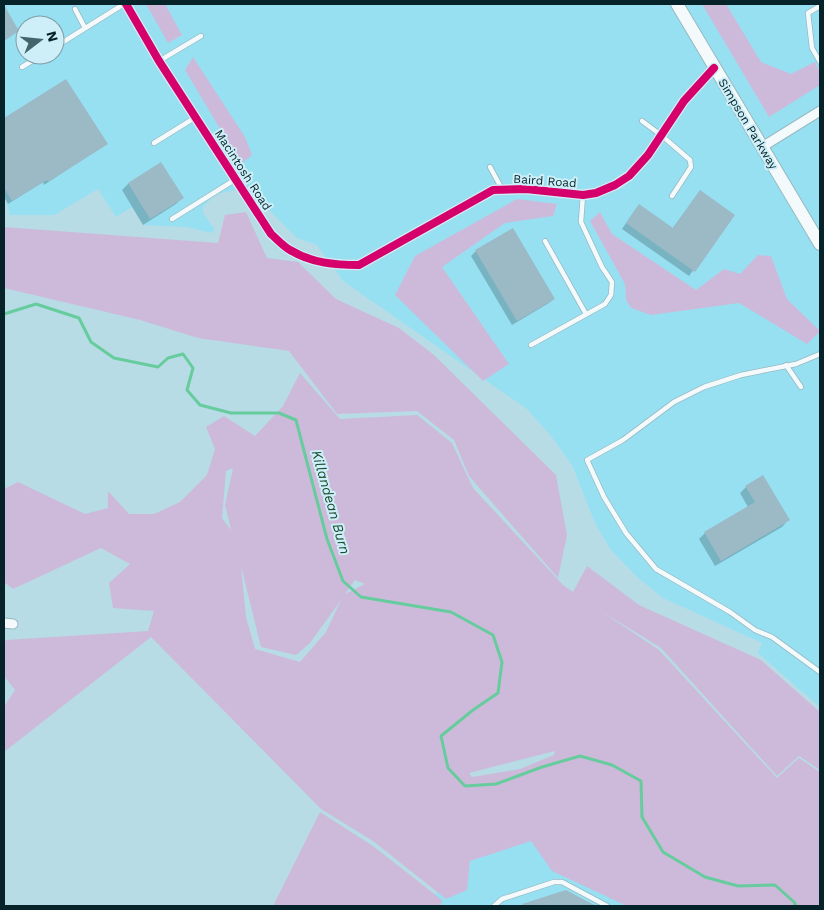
<svg xmlns="http://www.w3.org/2000/svg" width="824" height="910" font-family="'Work Sans',sans-serif">
	<rect width="100%" height="100%" fill="#b7dce6"/>
	<g fill="#97e0f2" fill-rule="evenodd">
		<path d="M4,4H820V707L758,653L762,643L663,598L637,577L611,550L595,523L572,465L551,436L527,409L343,281L317,245L297,238L269,210L254,186L221,193L212,198L203,207V213L215,230L211,233L187,227L143,225L132,207L116,217L98,189L54,215H10L4,193ZM25,25H55V55H25Z"/>
		<path d="M564,814L694,906H430L431,899L494,831Z"/>
	</g>
	<g fill="#cdbada" fill-rule="evenodd">
		<path d="M146,4H165L182,35L168,43Z"/>
		<path d="M702,4H726L761,62L791,74L815,62L820,72V85L769,117Z"/>
		<path d="M193,57L245,137L252,155L241,164L185,70Z"/>
		<path d="M517,199L557,204L553,216L505,223L442,267L509,364L483,381L395,295L415,256Z"/>
		<path d="M246,212L267,258L298,262L336,299L399,328L434,355L556,475L567,535L558,578L469,476L454,440L417,411L337,414L289,351L198,338L140,320L4,288V227L218,243L225,215Z"/>
		<path d="M600,212L612,234L696,290L724,269L740,274L758,255L771,256L787,299L820,331L807,344L739,303L651,315L631,308L626,300L625,284L590,221Z"/>
		<path d="M300,373L340,419L417,415L452,443L473,488L563,585L573,592L587,566L639,605L761,660L820,712V770L799,756L777,776L661,648L601,611L659,650L777,778L799,758L820,772V906H627L552,871L531,841L470,861L467,890L446,899L373,841L321,809L151,637L4,752V707L15,690L4,676V644L6,640L148,631L154,611L113,608L109,583L130,564L101,548L13,589L4,582V489L18,482L85,514L108,508V491L129,514H154L180,502L207,475L215,449L206,427L224,416L255,436L283,406ZM233,468L225,505L231,530L222,518L226,471ZM241,566L261,647L296,655L310,643L341,600L326,632L300,662L255,649L246,617ZM355,580L365,584L345,594ZM555,751L554,755L520,769L472,777L469,773Z"/>
		<path d="M320,812L373,846L442,900L441,906H273Z"/>
	</g>
	<g fill="#0003">
		<path d="M7,117L106,144L44,185L43,182L8,204L4,197V140L12,134L4,121Z"/>
		<path d="M161,164L182,198L176,204L143,225L122,190L128,184Z"/>
		<path d="M700,191L733,215L689,276L622,229L635,210L672,229Z"/>
		<path d="M512,229L553,298L549,303L512,325L471,256L476,251Z"/>
		<path d="M746,487L788,520L782,527L715,566L699,539L705,533L748,507L740,493Z"/>
		<path d="M566,892L593,906H521Z"/>
	</g>
	<g fill="none" stroke-linecap="round" stroke-linejoin="round">
		<path stroke="#67cc9d" stroke-width="3" d="M4,314L36,304L79,318L91,342L114,358L158,367L168,358L183,354L193,368L187,390L200,405L231,413H279L296,420L327,539L343,581L361,597L451,612L493,635L502,662L498,693L473,710L441,736L448,768L465,786L496,784L542,767L580,756L612,765L641,781L642,817L663,852L705,877L738,886L775,885L794,902L796,906"/>
	</g>
	<g fill="#9cb9c6">
		<path d="M4,5L19,31L4,41Z"/>
		<path d="M66,79L108,144L48,182L47,180L12,201L4,188V118Z"/>
		<path d="M161,162L184,198L150,219L128,183Z"/>
		<path d="M700,190L735,215L695,272L626,223L639,204L673,228Z"/>
		<path d="M513,228L555,299L517,321L475,250Z"/>
		<path d="M763,475L790,520L721,561L704,532L755,502L745,486Z"/>
		<path d="M566,890L596,906H523L522,904Z"/>
	</g>
	<g fill="none" stroke-linecap="round" stroke-linejoin="round">
		<g stroke="#97b9c1" stroke-width="6">
			<g id="service">
				<path d="M820,6L808,13L812,48L820,62"/>
				<path d="M75,9L85,28"/>
				<path d="M55,47L124,4"/>
				<path d="M159,61L201,36"/>
				<path d="M22,67L42,55"/>
				<path d="M642,121L661,135L690,160L691,167L672,196"/>
				<path d="M154,143L196,117"/>
				<path d="M490,167L502,189"/>
				<path d="M172,219L236,179"/>
				<path d="M545,241L586,314"/>
				<path d="M531,345L605,304L611,295L612,282L602,267L581,222L583,195"/>
				<path d="M820,354L796,364L741,375L704,387L674,402L623,440L587,460L604,497L626,533L656,569L730,612L755,630L772,637L820,672"/>
				<path d="M786,365L801,387"/>
				<path d="M494,906L502,899L554,882H562L607,906"/>
			</g>
		</g>
		<g stroke="#97b9c1" stroke-width="11">
			<g id="minor">
				<path d="M126,4L159,61L271,234C277,239 283,246 290,250C311,263 335,265 359,265L493,190L526,189L583,195L596,193L615,185L629,176L648,155L684,101L714,68"/>
				<path d="M762,147L820,111"/>
				<path d="M4,623L13,624"/>
			</g>
		</g>
		<g stroke="#97b9c1" stroke-width="14">
			<path id="secondary" d="M677,4L820,244"/>
		</g>
		<use href="#service" stroke="#f4fafb" stroke-width="4.5"/>
		<use href="#minor" stroke="#f4fafb" stroke-width="9"/>
		<use href="#secondary" stroke="#f4fafb" stroke-width="12"/>
		<g stroke="#ceeff8" stroke-width="11">
			<path id="cycleway" d="M126,4L159,61L271,234C277,239 283,246 290,250C311,263 335,265 359,265L493,190L526,189L583,195L596,193L615,185L629,176L648,155L684,101L714,68"/>
		</g>
		<use href="#cycleway" stroke="#d6006c" stroke-width="8"/>
	</g>
	<g text-anchor="middle" dominant-baseline="central" stroke-width="4" stroke-linejoin="round" paint-order="stroke">
		<g font-size="12" fill="#052329" stroke="#ceeff8">
			<text transform="translate(748 124) rotate(59)">Simpson Parkway</text>
			<text transform="translate(243 170) rotate(57)">Macintosh Road</text>
			<text transform="translate(545 181) rotate(4)">Baird Road</text>
		</g>
		<g font-size="14" font-style="italic" fill="#1a4c2f" stroke="#ceeff8">
			<text transform="translate(331 502) rotate(74)">Killandean Burn</text>
		</g>
	</g>
	<rect width="824" height="910" fill="none" stroke="#052329" stroke-width="10"/>
	<g transform="translate(40 40) rotate(74)"><circle r="24" fill="#ceeff8" stroke="#7e9da5"/>
	<path d="M0-4L9 19L0 12L-9 19Z" fill="#43646b"/>
	<text y="-8" font-size="14" font-weight="bold" text-anchor="middle" fill="#052329">N</text>
	</g>
</svg>
